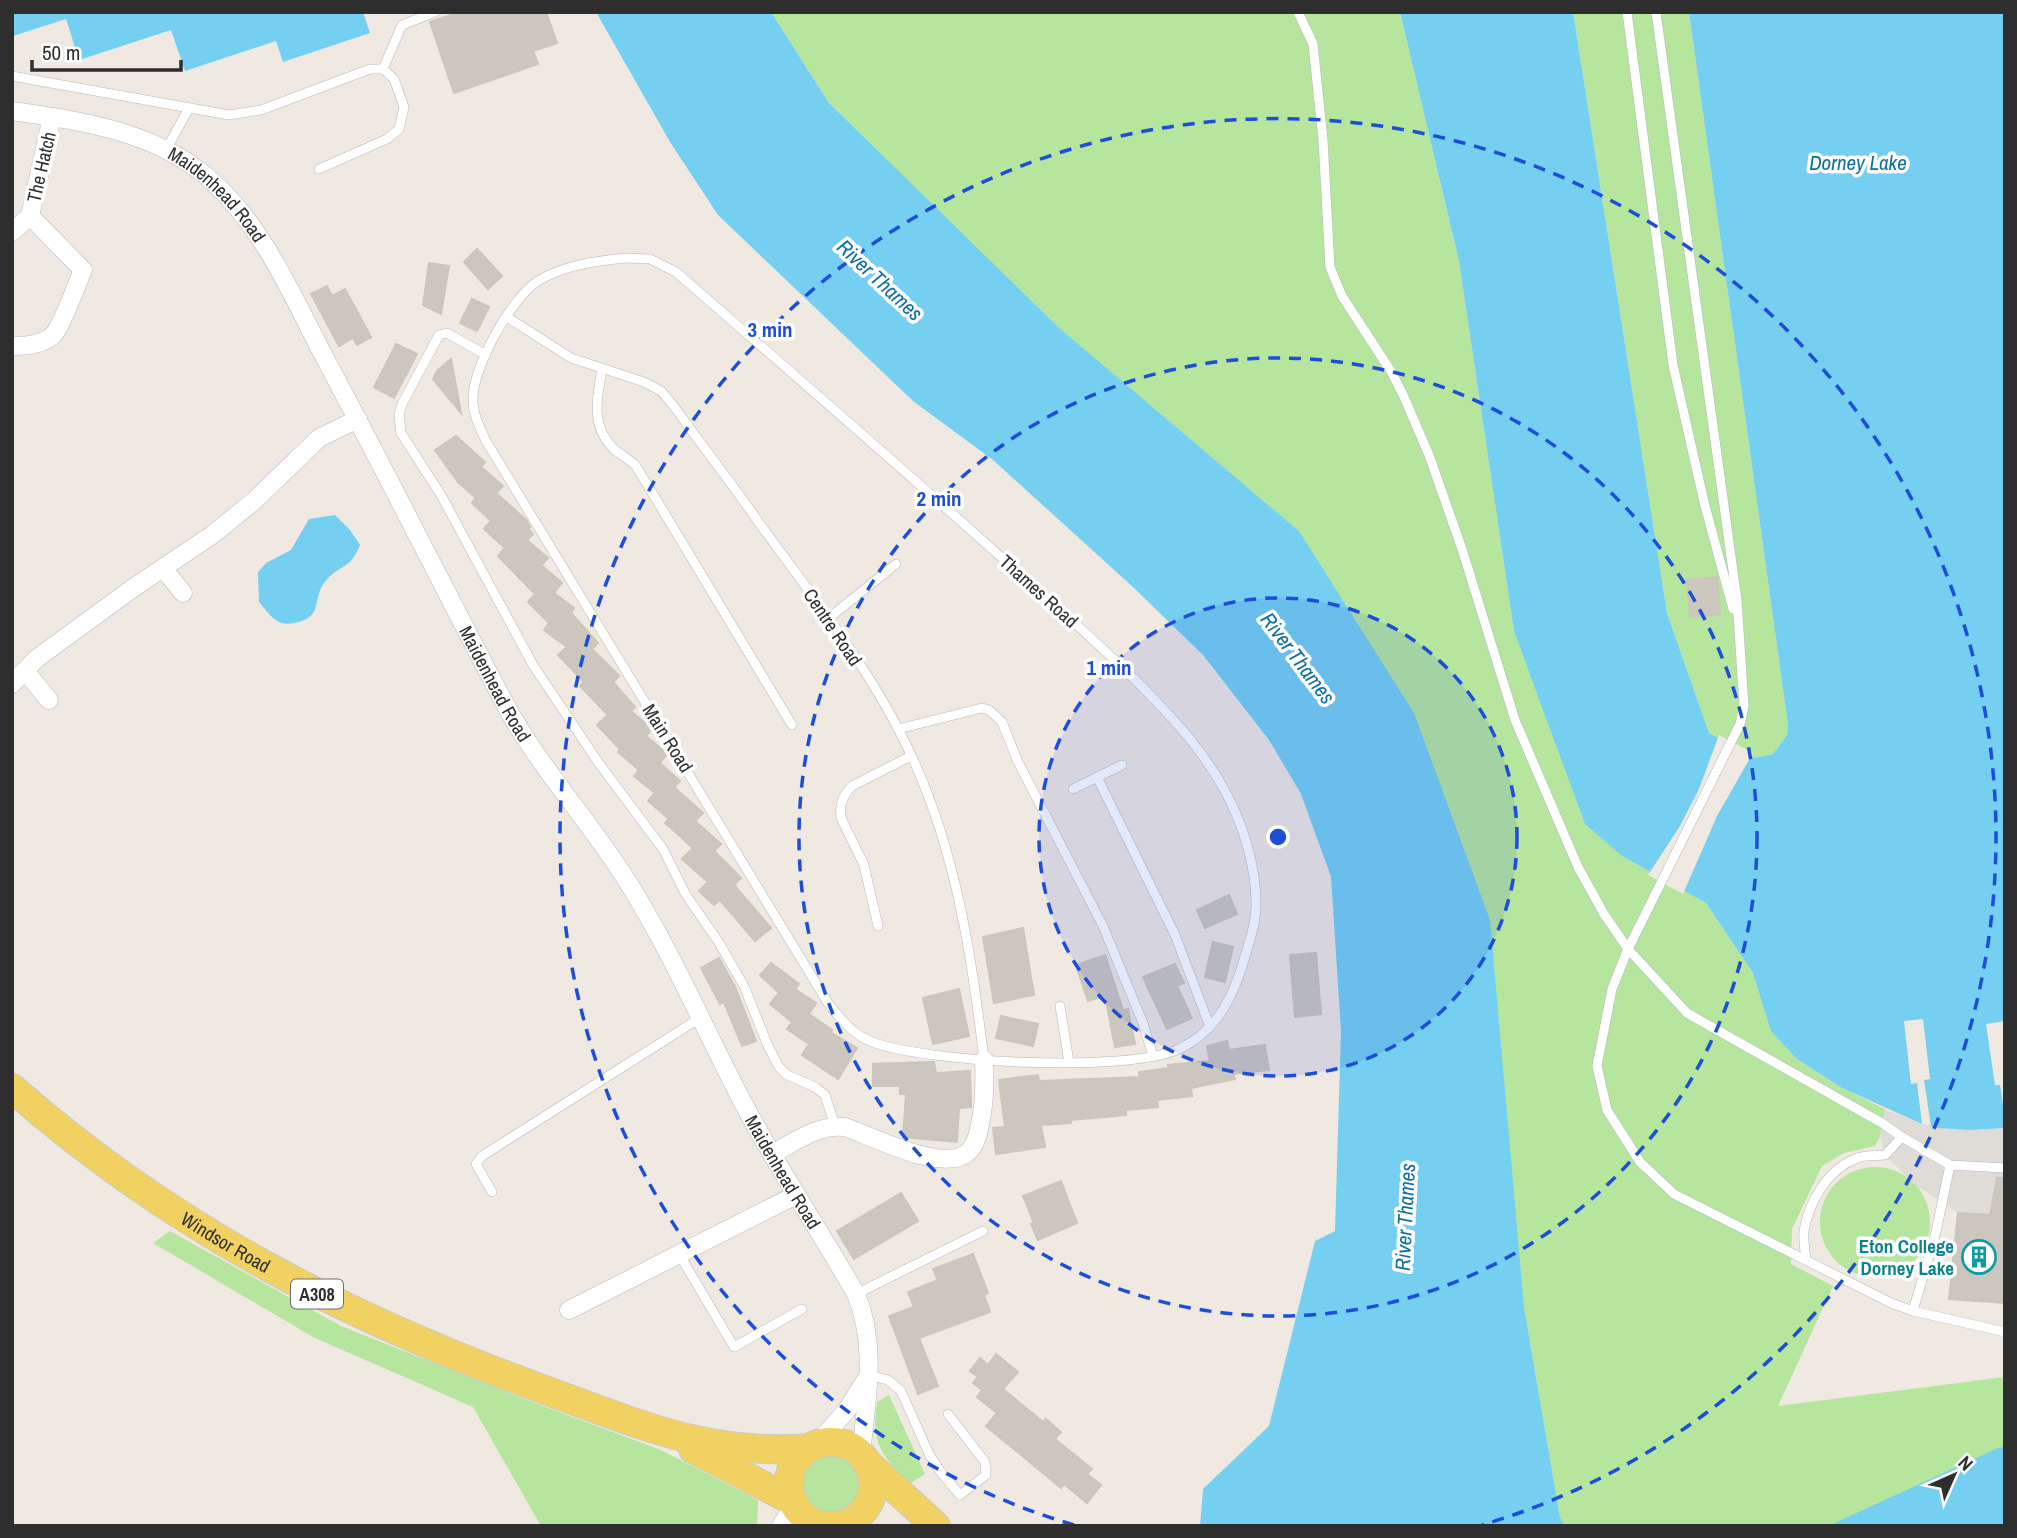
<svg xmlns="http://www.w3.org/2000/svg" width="2017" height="1538" font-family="'Archivo Narrow',sans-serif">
	<rect width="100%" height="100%" fill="#efe9e1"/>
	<g fill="#b6e59e">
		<path d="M771,12H1400L1459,261L1514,631L1622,856L1706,903L1753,973L1772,1031L1797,1059L1842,1088L1885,1109L1880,1137L1875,1146L1844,1153L1822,1166L1792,1229L1791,1264L1833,1286L1778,1406L2005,1377V1447L1828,1526H1565L1560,1519L1524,1307L1299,531L1058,328L829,103Z"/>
		<path d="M1573,12H1689L1788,725L1787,735L1773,754L1755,758L1709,733L1667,613Z"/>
		<circle cx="1875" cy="1222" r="55"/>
		<path d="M170,1231L341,1326L511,1394L661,1450L758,1500L757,1526H541L473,1407L313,1337L153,1243Z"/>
		<path d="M889,1395L925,1474L909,1484C881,1453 871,1445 877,1402Z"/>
		<circle cx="831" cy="1484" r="30"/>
	</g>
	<path fill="#dfdcd8" d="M1885,1109L1922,1124L1970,1130L2005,1128V1204L1998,1201L1992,1203V1215L1958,1213L1914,1184L1885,1155L1880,1137Z"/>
	<g fill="#75cff0">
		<path d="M12,12H363L370,33L283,62L276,41L185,71L171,30L79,60L66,19L13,36Z"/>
		<path d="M596,12H771L829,103L1058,327L1299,531L1414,713L1490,920L1524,1307L1560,1518L1565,1526H1200L1203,1489L1269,1426L1315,1241L1335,1231L1341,1031L1331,877L1301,794L1269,740L1203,655L1133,587L993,460L913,401L718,215L670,142Z"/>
		<path d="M1400,12H1573L1667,613L1709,733L1755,758L1773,754L1787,735L1788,725L1689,12H2005V1128L1970,1130L1938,1128L1922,1124L1842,1088L1797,1059L1771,1031L1753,973L1706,903L1622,856L1585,824L1514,631L1459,261Z"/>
		<path d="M335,515L350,530L360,545C350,571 338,564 324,583C318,591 318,600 315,609C312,617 307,619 299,622C277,628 272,617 259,602L258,572L266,563L291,550L309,519Z"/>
		<path d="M2005,1447V1526H1828L1998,1448Z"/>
	</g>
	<g fill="#efe9e1">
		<path d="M1719,735L1753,753L1717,816L1683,894L1648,875L1680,826L1699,789Z"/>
		<path d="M1923,1019L1930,1079L1924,1080L1931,1126L1922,1124L1917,1083L1911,1084L1904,1021Z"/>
		<path d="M2005,1021V1116L2000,1085H1995L1986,1024Z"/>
	</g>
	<g fill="#cbc7bf" stroke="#cbc5ba" stroke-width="2">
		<path d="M460,12H546L557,43L533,51L538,64L454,93L430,22Z"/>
		<path d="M477,249L502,276L488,289L464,262Z"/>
		<path d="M429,263L449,266L441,314L423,305Z"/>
		<path d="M327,286L332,296L345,289L371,337L357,345L353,338L339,346L311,294Z"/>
		<path d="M472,299L489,307L477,331L460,323Z"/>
		<path d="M396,344L417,354L394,398L374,387Z"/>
		<path d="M451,359L461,413L433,379L437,371Z"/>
		<path d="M456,436L485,462L481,467L503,486L496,493L526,520L530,527L528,529L533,534L527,540L548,558L541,565L562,583L554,593L574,608L571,613L598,643L592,649L619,676L613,682L635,707L631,711L652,729L646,736L667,754L660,763L680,781L674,787L703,813L695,821L721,844L714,851L741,878L734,885L771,928L755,941L720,900L714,905L699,891L708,882L682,859L693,848L665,823L669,819L648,801L655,793L634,776L639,770L618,752L620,749L597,725L608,715L580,686L584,682L558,655L567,647L544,630L549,623L528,602L535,594L498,556L505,548L484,529L491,521L472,503L476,498L458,482L435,450Z"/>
		<path d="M1717,577L1720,614L1690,617L1687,580Z"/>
		<path d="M1229,895L1237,914L1205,928L1197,910Z"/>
		<path d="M1023,928L1034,995L994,1003L983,937Z"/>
		<path d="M1213,942L1233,947L1225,982L1205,977Z"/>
		<path d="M1316,953L1321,1014L1295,1017L1290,955Z"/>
		<path d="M1105,955L1123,1010L1128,1009L1135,1044L1115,1047L1105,996L1088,1001L1076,965Z"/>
		<path d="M719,958L735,987L756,1041L742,1046L724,1002L720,1004L701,968Z"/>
		<path d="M771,963L799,984L795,989L816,1003L809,1014L832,1030L830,1032L857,1048L838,1079L802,1055L809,1044L787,1029L792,1022L770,1004L779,993L760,975Z"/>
		<path d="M1175,964L1184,983L1177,986L1192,1018L1167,1029L1143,977Z"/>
		<path d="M959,989L969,1036L933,1044L923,998Z"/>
		<path d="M1001,1016L1038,1024L1033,1046L996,1038Z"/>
		<path d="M1227,1041L1229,1050L1265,1045L1269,1070L1234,1074L1235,1079L1191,1088L1192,1096L1157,1100L1158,1107L1126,1110V1115L1071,1120V1123L1041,1125L1045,1147L996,1154L993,1128L1005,1127L999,1080L1038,1075L1039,1081L1140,1077L1139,1072L1169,1068L1168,1065L1210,1061L1207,1046Z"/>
		<path d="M931,1062H934L936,1073L970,1071L971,1107L959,1108L957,1142L903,1137L906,1094H900V1086H873V1064Z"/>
		<path d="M1997,1178H2005V1303L1949,1299L1958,1213L1990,1215Z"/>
		<path d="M1061,1181L1077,1223L1038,1240L1031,1224L1034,1223L1023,1196Z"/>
		<path d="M901,1193L918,1221L854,1259L837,1231Z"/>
		<path d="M973,1254L988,1293L984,1295L990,1312L919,1338L938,1386L918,1394L889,1316L914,1307L908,1292L938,1280L933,1269Z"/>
		<path d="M996,1354L1018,1372L1003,1389L1043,1422L1046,1419L1061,1432L1055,1439L1092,1469L1087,1474L1101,1485L1087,1503L1064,1484L1061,1488L986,1426L997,1413L977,1397L982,1390L973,1383L978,1377L970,1371L980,1358L988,1365Z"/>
	</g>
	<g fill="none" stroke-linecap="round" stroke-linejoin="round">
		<g stroke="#b4b7c1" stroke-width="10">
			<g id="lane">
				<path d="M1298,12L1313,44L1323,140L1330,267L1342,296L1392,373L1404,397L1429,455L1462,549L1515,720L1578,867L1604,914L1628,949L1612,989L1597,1066L1607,1110L1640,1162L1674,1194L1891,1303L1913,1311L2005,1332"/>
				<path d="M1627,12L1673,365L1704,502L1733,609"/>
				<path d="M1656,12L1737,600L1744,706L1740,724L1628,949L1687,1013L1882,1123L1902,1137L1950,1165L2005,1168"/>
				<path d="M383,69L402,25L435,12"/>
				<path d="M12,76L229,115L261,110L370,69H383L394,79L404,107L399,129L387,139L319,169"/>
				<path d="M166,150L189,108"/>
				<path d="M625,258L650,259L676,272C782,364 888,456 992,549C1038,590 1085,631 1129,674C1173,717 1216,762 1239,821C1249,847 1256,876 1256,904C1256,921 1251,937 1246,953C1235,993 1219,1030 1179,1049C1129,1073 922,1063 870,1041C851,1033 840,1018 828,1003L486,441C480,428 473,415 473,400C472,368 511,298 538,281C564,265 596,261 625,258Z"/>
				<path d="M507,317L571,358L644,382L661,391C676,407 687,425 700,442C721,470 742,498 762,527C815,599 875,676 912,757C956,852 972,957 984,1060"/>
				<path d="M486,355L447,333L439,335L402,404L399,415L401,433L441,495L533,665L598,762L663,849L686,895L718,941L744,986L768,1046L779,1067L787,1075L815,1087L825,1095L835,1126"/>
				<path d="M602,369C597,398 590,426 614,449C621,455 629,459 636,466L792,725"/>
				<path d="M829,618L896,564"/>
				<path d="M898,729L982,708L989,710L1002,722L1018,762L1103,926L1143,1023L1153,1056"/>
				<path d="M1097,777L1175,935L1210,1027"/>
				<path d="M1073,789L1122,765"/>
				<path d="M878,926L864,865L842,820C838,807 842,796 852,786L911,756"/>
				<path d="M1060,1006L1069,1062"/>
				<path d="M492,1192L476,1164L482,1156L700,1018"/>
				<path d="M679,1254L734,1347L802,1309"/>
				<path d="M1806,1259C1805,1250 1803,1240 1804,1231C1809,1201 1828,1169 1857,1158C1865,1155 1876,1156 1885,1155L1902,1137"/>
				<path d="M856,1294L983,1231"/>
				<path d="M1913,1311L1936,1232L1950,1165"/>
				<path d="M868,1375L888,1380L901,1391L929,1454L940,1471L960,1495L986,1475L985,1462L948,1414"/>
			</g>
		</g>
		<g stroke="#b4b7c1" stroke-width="19">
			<g id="street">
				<path id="s1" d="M12,111C83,121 161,132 215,184C266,231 295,302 327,362C388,476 445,591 505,704C540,769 591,822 629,884C672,953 704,1028 741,1099C776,1166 819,1229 856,1294C878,1348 866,1400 861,1455"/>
				<path d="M12,232L30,216L52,117"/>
				<path d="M12,346C26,346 45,345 55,333C64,320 76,286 83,270L30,216"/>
				<path d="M163,568L183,593"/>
				<path d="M25,671L49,700"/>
				<path d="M12,684L36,659L133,588L212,535L255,500L319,438L358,419"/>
				<path d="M772,1154C795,1142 818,1124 845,1127C871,1136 943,1173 967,1153C976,1146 978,1134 980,1124C985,1102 985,1082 984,1060"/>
				<path d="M569,1310L796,1195"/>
				<path d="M817,1444L847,1410L865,1381"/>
				<path d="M781,1526L794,1504"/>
				<path d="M836,1526L837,1525"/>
			</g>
		</g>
		<g stroke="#c9c9c9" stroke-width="30">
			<g id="primary">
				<path id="s2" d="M12,1088C173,1230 353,1321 553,1393C644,1426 710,1456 810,1448"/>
				<circle cx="831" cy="1484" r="42"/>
				<path d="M693,1449L793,1501"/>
				<path d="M866,1462L936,1526"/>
			</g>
		</g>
		<use href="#lane" stroke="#fff" stroke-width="9"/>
		<use href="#street" stroke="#fff" stroke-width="18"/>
		<use href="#primary" stroke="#f2d163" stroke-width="28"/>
	</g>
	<circle cx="1278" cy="837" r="239" fill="#1d4ed8" fill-opacity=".12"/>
	<g fill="none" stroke="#1d4ed8" stroke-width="3.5" stroke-dasharray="12 9">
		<circle cx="1278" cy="837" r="239"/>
		<circle cx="1278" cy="837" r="479"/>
		<path d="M1074 1525A718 718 0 1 1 1482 1525"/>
	</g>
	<defs>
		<g id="building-ring" transform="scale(1.75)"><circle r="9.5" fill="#fff" stroke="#0f9aa8" stroke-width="1.5"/><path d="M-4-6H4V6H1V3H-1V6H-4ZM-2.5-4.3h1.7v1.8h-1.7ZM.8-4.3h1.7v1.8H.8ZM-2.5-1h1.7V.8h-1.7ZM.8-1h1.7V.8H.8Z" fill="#0f9aa8"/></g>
	</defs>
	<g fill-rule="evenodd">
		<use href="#building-ring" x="1979" y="1257"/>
	</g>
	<g text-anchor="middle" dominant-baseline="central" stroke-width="7" stroke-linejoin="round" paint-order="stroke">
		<rect fill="#fff" stroke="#6d6d6d" stroke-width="2" x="291" y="1279.5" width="52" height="29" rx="5"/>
		<g font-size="18" font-weight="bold" fill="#2e2e2e">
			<text x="317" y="1294">A308</text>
		</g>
		<g font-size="19" fill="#2e2e2e" stroke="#fff">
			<text transform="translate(41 167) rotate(-77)">The Hatch</text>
			<text stroke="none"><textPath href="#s1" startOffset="228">Maidenhead Road</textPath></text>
			<text transform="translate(1039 591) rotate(42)">Thames Road</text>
			<text transform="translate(833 627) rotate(56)">Centre Road</text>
			<text stroke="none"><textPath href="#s1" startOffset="794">Maidenhead Road</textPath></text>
			<text transform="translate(668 738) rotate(58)">Main Road</text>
			<text stroke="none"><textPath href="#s1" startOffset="1362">Maidenhead Road</textPath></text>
			<text stroke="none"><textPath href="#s2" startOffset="264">Windsor Road</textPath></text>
		</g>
		<g font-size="19" font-weight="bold" fill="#0d838f" stroke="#fff" text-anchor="end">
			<text x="1954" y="1246">Eton College<tspan x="1954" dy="22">Dorney Lake</tspan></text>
		</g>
		<g font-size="21" font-style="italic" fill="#0d6fa3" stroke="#fff">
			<text x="1858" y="162">Dorney Lake</text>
			<text transform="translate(880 280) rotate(43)">River Thames</text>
			<text transform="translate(1298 658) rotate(53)">River Thames</text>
			<text transform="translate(1405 1217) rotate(-87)">River Thames</text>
		</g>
	</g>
	<circle cx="1278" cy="837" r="10" fill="#1d4ed8" stroke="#fff" stroke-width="3.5"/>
	<g font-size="21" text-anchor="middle" font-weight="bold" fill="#1d4ed8" stroke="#fff" stroke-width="7" stroke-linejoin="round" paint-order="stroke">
		<text x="770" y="337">3 min</text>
		<text x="939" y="506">2 min</text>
		<text x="1109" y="675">1 min</text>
	</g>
	<rect width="2017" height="1538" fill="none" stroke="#2e2e2e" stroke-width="28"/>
	<g transform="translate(1954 1475) rotate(45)" stroke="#ffffff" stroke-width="5" paint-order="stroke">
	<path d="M0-5L12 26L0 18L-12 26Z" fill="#2e2e2e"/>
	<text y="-10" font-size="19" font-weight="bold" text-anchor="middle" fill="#2e2e2e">N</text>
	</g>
	<path d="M32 60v10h149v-10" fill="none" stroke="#2e2e2e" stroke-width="3.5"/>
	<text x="42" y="60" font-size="21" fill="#2e2e2e" stroke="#ffffff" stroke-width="5" paint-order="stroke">50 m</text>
</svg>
